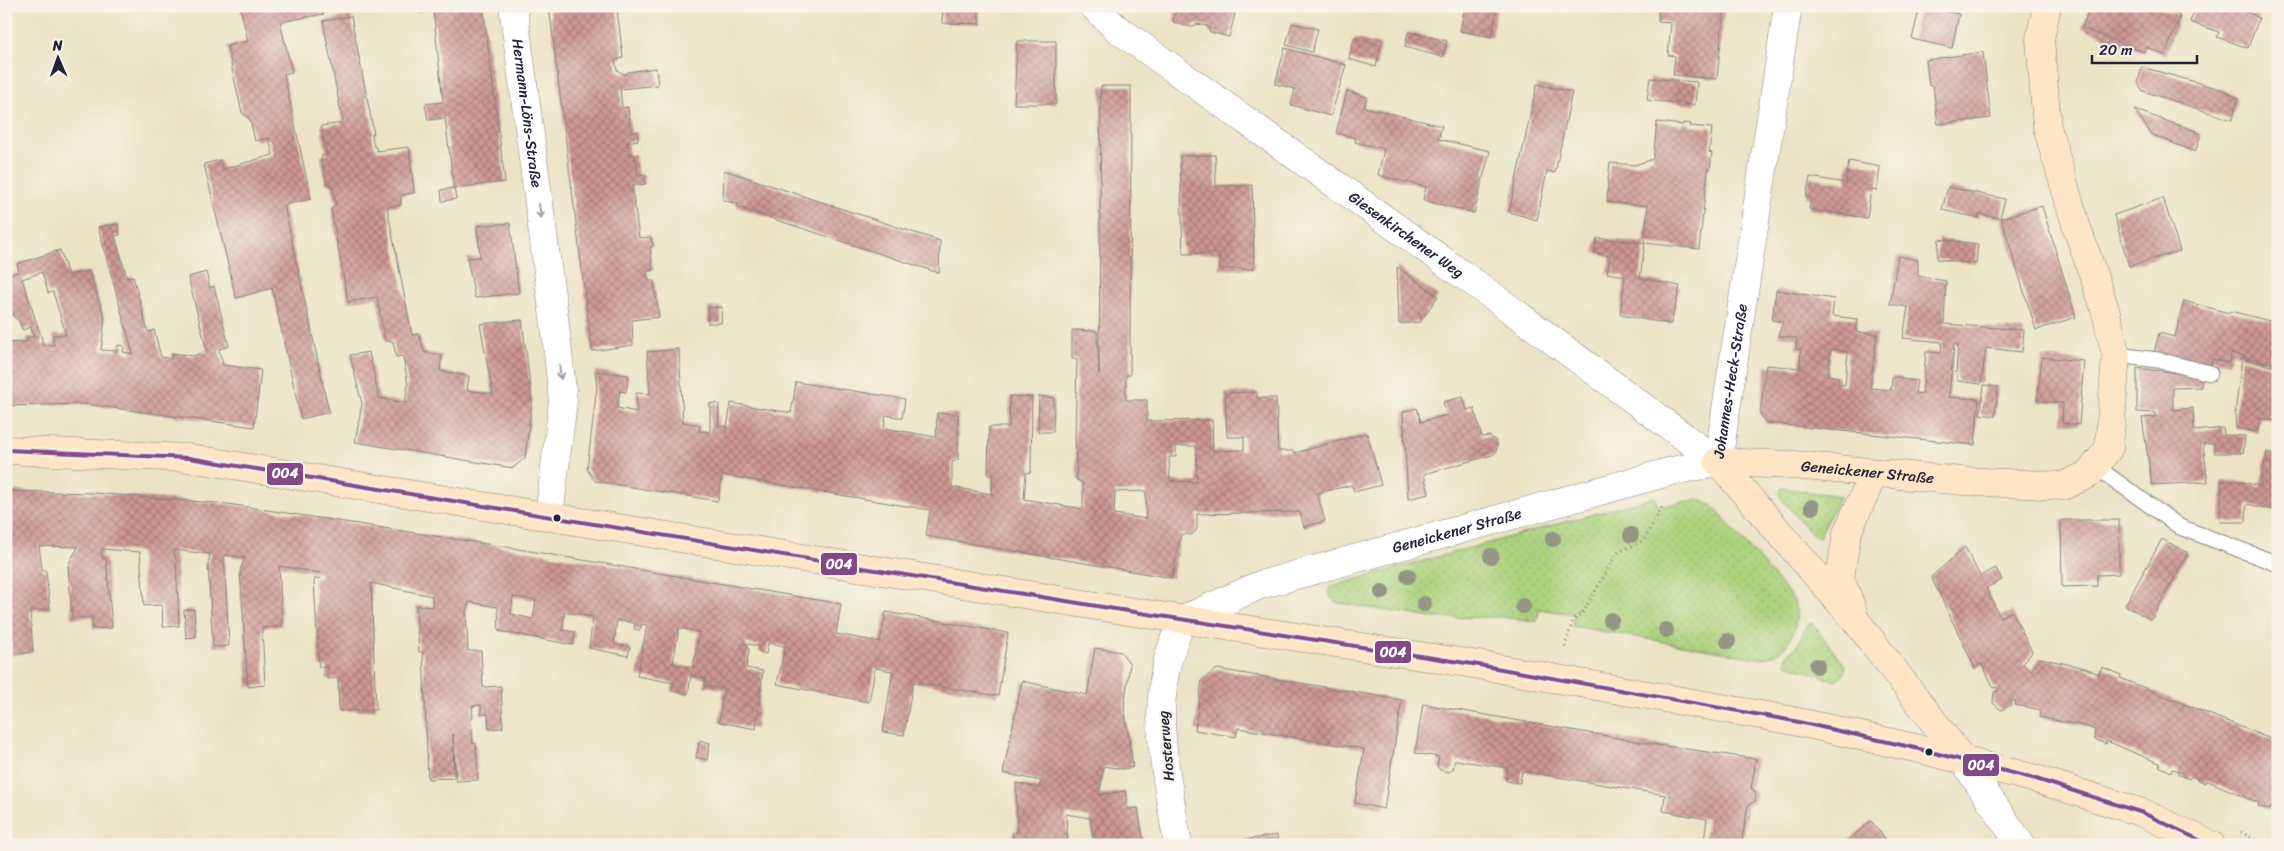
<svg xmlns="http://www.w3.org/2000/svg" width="2284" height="851" font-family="Sriracha,sans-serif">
	<defs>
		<pattern id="grass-dots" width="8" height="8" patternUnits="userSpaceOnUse" patternTransform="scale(1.25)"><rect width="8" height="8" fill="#abd17b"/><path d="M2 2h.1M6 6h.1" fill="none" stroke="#93b36b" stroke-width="1.8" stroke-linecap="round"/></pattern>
		<pattern id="building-cross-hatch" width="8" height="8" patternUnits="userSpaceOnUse" patternTransform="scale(1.25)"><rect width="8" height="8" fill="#cd9793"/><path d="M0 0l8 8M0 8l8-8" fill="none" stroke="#a67b79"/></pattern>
	</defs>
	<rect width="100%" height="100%" fill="#f7f3e8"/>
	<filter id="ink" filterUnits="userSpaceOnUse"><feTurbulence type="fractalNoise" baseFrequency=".02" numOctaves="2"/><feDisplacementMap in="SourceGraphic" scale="10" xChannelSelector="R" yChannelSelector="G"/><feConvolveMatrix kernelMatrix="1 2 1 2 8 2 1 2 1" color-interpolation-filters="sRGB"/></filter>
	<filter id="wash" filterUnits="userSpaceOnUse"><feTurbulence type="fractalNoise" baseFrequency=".0096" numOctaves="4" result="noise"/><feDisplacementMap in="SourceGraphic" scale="20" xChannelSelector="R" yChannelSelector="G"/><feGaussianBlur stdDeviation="1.12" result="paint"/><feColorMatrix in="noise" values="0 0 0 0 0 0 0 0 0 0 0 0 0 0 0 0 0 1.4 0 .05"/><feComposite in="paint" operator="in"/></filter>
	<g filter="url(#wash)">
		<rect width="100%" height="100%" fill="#ece3c4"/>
		<g fill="url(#grass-dots)" stroke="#667a5b">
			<path d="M1782,488L1840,496L1819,537L1813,536L1781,498L1779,492Z"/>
			<path d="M1655,497L1658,507L1698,499L1713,506L1793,599C1804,624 1787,660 1757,658L1572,626L1574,614L1539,609L1537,621L1500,617L1433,618L1338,603L1331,598L1329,592L1331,587L1336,585Z"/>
			<path d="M1812,623L1845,665V673L1837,681L1786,664V656L1797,646L1807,625Z"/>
		</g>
		<g id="blocks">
			<g fill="url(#building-cross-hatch)" fill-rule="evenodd">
				<path d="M240,6H323L324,14L280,22L292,72L284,74L311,199L284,205L329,412L301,419L272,288L236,298L204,164L220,160L223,169L273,155L269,138L255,141L250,119L242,113L227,46L248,41Z"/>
				<path d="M416,6H483L505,182L454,188L445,118L428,120L425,104L443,102L433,9L416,12Z"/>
				<path d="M549,6H609V10L617,9L623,58L615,60L617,70L625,75L628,72L656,68L658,85L620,89L622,108L628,107L631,132H637L638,140L627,142L629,155L635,154L638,175L644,174L645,184L632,186L639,238L651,237L653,246L650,247L653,270L647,271L649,281H654L659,317L632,320L633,345L592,351Z"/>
				<path d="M943,6H979V24L942,23Z"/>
				<path d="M1177,6H1237L1229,37L1210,32L1207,26L1197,24L1191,27L1173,22Z"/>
				<path d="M1465,6H1497L1492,37L1460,31Z"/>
				<path d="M1659,6H1691L1724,10L1717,79L1673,75L1675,56L1668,55L1671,23L1658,22Z"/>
				<path d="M1920,6L1959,14L1952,48L1912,39Z"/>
				<path d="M2090,6H2154L2180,16L2165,55L2146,47L2144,52L2082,28Z"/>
				<path d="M2196,6H2237L2259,18L2248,48L2217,37L2219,32L2190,22Z"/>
				<path d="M351,16L374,134H372L374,147H376L377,151L409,147L414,193L401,195V205L387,207L412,335L419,334L424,352L442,355L440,371L469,376L467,390L493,394L480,324L522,320L532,401L525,458L513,468L355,442L362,404L350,355L369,352L379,398L405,403L408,385L403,356L396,357L393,341H385L377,297L348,302L331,209L336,204L332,186L326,183L321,156L327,155L321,126L343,123L323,21Z"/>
				<path d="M1292,23L1318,29L1312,52L1286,45Z"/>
				<path d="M1408,32L1447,41L1443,57L1405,47Z"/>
				<path d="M1354,38L1381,45L1376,67L1349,59Z"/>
				<path d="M1017,41H1056V104H1014Z"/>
				<path d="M1285,48L1346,65L1331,116L1291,105L1295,89L1275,84Z"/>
				<path d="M1983,52L1991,118L1938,124L1933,86H1929L1926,60Z"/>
				<path d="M2142,67L2224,90L2238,98L2232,120L2143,91L2138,83Z"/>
				<path d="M1650,78L1697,82L1695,105L1647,100Z"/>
				<path d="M1537,84L1572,92L1555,173L1547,171L1537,220L1509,212Z"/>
				<path d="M1101,86H1131L1130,375H1126V400H1147V421L1212,420L1213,451L1244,450V437H1227L1225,393L1257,392V398H1276L1278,451H1294L1295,453L1367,433L1381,485L1354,492L1352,485L1317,493L1325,521L1304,527L1300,512L1197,514V529L1195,532L1191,535L1181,534L1172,578L926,536L930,510L781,485L722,475L718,501L595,481L587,469L597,387L595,371L629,375L626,392L620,391L617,408L637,412L636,393L650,394L647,352L679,349L683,422L700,425L699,431L710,432V403L719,404L718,426H727L726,433L731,403L791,413L796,382L905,399L902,418L886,415L884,428L936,437L937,413L958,414V460L952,462V487L992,494V475H988L989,427H1009L1010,396L1032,397L1031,472L1026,473L1024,499L1083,509V483L1077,480L1075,440L1077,359H1072V330L1097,331L1099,374ZM1176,446H1196L1197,482L1170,481L1169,457H1176ZM1146,491V519L1114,514L1115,492Z"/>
				<path d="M1347,91L1367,97L1364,107L1442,126L1438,139L1490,151L1474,213L1423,200L1426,187L1378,175L1384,149L1355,142L1356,138L1336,133Z"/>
				<path d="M2135,110L2196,131L2195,132L2201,134L2195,152L2151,134Z"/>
				<path d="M1657,122L1683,125V123L1691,124L1690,126L1712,128L1709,152L1712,153L1710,169H1708L1699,249L1645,243L1640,278L1680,286L1671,324L1620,315L1625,276L1607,273L1610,256L1594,253L1597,238L1644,243L1648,206L1607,202L1608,181L1610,163L1635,165L1653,159Z"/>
				<path d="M1215,155L1216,186L1252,185L1254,269H1220L1219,253L1183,254L1180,156Z"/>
				<path d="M1849,161L1880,167L1877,190L1871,189L1867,218L1809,209L1811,198L1806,197L1810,177L1846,183Z"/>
				<path d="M724,170L940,241L939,273L737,207L738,204L723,200Z"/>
				<path d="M1948,187L2005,199L2000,218L1979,214V218L1942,210Z"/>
				<path d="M454,188L456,199L442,201L441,190Z"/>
				<path d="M2163,198L2180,251L2129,266L2114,215Z"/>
				<path d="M2042,206L2076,317L2036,330L2001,218Z"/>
				<path d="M510,223L519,293L475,298L467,258L480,257L477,226Z"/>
				<path d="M118,224L120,235L115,236L127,278L133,276L148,332L154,330L161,357L172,359V353L193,356L207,351L188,277L206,272L210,288L214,286L229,346L219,349L223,365L261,370L254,427L84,404L6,406V343L27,342V337H34L31,327L23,330L19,321L13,316L6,297V276L19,272L17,264L60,250L68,275L89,271L105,319L101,350L117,351L118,345L124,346L123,352L133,354L98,227ZM42,272L48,293L53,292L66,335H53L54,345H42V339L22,279Z"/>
				<path d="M1939,239L1978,244L1976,264L1937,259Z"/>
				<path d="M1898,256L1918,260V276L1946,281L1944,324L2024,330L2022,352L1986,348L1981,384L1958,381L1956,373L1958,344H1954L1949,397L1979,399L1975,445L1766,423L1760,414L1766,365L1800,368L1801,349H1796L1797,338L1778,336L1783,322L1772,320L1776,290L1834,299L1832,316L1858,319L1856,332L1877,334L1870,388L1891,390L1892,377H1902L1901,379L1917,381L1915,393L1922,394L1926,352L1941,353L1942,342L1903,338L1908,307L1890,304ZM1831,349L1848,352L1845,385L1838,384L1839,377L1828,375Z"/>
				<path d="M1397,267L1438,296L1420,322L1399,324Z"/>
				<path d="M2184,301L2229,313L2230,311L2278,323V365L2231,353L2229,363L2212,359L2211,365L2154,353L2159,333L2175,337Z"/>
				<path d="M722,307L721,323H708V308Z"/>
				<path d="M2042,357L2084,361L2079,425L2062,423L2063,403L2037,401Z"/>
				<path d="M2242,358L2278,368L2277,421L2260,418L2257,432L2236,428L2235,414Z"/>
				<path d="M2137,368L2202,376L2201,387L2173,388V410L2193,408L2194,431L2223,428L2224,435L2245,436L2243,453H2215L2214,443L2203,444L2208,482L2152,485L2142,418L2156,417V413L2137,412Z"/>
				<path d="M1984,385L1998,387L1995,416L1980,414Z"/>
				<path d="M1039,396L1054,398L1053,432H1038Z"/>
				<path d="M1463,397L1467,410L1474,408L1482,437L1489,436L1496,441L1497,446L1496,452L1492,455L1424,474L1429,494L1408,499L1403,412L1417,408L1421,422L1447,415L1443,402Z"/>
				<path d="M2267,452L2278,455V511L2247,504L2246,522H2220L2222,481H2237L2260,486Z"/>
				<path d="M6,491L93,493L228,504L506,547L776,593L841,604L836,634L880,642L886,612L1008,633L998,696L913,682L904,735L883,732L893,671L875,668L869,702L777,684L785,646L768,643L766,654L759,651V646L744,643L749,650L746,668L763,671L756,729L719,722L724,689L704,686L706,678L691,676L688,694L671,691L674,683L637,676L647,625L642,624L640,630L634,629L635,623L617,620L614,644L630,647L628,656L589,648L593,617L565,612L562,630L575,632L573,645L499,631L498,607L469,602L466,611L468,651H481L483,687L501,686L503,728L489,729L488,714H481V705L472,706L473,718H471L473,744L476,743L478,780L456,781L453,734L454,778L428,779L423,652H419L416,605L433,607L432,596L371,583L376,710L339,711L338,678L327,679V667H319L314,581L316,578L320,579L321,573L279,566L282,626L262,628L265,685L248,687L240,570L245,558L224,555L229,646L213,647L208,564L210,554L173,550L176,560L179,626L163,627L162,605L144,606L140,552L102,549V558H106L112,628L93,629L92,617L72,618L68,565L78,547L39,546L42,569L46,571L50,609L30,611L33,652L12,655L6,596ZM513,597L536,600L533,619L511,614ZM679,628L699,632L693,668L673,664Z"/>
				<path d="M2061,520H2119V574L2097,575V586L2062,587Z"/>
				<path d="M2162,539L2188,553L2151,620L2125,605Z"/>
				<path d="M1965,547L1980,576L1996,568L2002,580L1986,588L2000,617L2012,611L2032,652L2023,664L2031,671L2040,658L2085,668L2099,674L2102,667L2121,675L2120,678L2278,742V810L2271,807L2270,810L2258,806L2259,803L2206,780L2205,783L2191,776L2189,779L2178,774L2179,771L2172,769L2171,772L2159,766L2161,764L2107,741L2106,744L2094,739L2095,730L2085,726L2039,717L2041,710L2015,705L2016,701H2012L2011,705L2001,710L1993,703L1994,692L1999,690L1997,687L1994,688L1982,664L1975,668L1931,577Z"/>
				<path d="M194,609L196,637L186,638L184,610Z"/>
				<path d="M1095,648L1121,652L1130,664L1124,706L1133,767L1122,769L1104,766L1099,795L1125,791L1128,809L1138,808L1144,845H1094L1090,818L1066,814L1068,845H1012L1013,832L1017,833L1016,783L1039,788L1041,781L1003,773L1022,681L1087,695Z"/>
				<path d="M1217,669L1402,700L1384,809L1355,803L1364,749L1238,728L1236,737L1195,730L1202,680Z"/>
				<path d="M1423,704L1652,744L1756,759L1751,789H1753L1756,795L1755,801L1748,805L1741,845H1707L1704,841L1707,819L1663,811L1665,795L1522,771L1520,783L1506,781L1508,768L1455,760L1453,769L1449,772L1440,770L1437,766L1439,757L1415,753Z"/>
				<path d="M700,740L710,743L707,760L696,757Z"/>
				<path d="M1871,821L1890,845H1843Z"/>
				<path d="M1277,835L1278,845H1217V844Z"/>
			</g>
		</g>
	</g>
	<g filter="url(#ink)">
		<use href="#blocks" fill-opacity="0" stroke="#878280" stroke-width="1"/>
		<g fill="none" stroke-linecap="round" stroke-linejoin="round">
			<g stroke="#878280" stroke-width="17">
				<g id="service">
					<path d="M2116,355L2158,360L2210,373"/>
					<path d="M2095,466L2180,527L2278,564"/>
				</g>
			</g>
			<g stroke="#878280" stroke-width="29">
				<g id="minor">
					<path id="s1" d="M513,6L556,333L563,401L549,516"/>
					<path id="s2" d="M1093,6L1116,28L1491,295L1718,462L1788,6"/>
					<path d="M1963,760L2021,845"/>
				</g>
			</g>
			<g stroke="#878280" stroke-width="29">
				<g id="tertiary">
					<path id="s3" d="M1178,845C1169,788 1153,726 1166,668C1169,652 1176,636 1182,620L1260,585L1672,471L1718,462"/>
				</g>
			</g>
			<g stroke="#878280" stroke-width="29">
				<g id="secondary">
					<path d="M6,450L189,458L1115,609L1479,665L1794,721L1915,748L2036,779L2143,813L2211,845"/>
					<path id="s4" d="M1718,462L1794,465L1963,481L2063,486L2089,474L2109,448L2116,355L2105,309L2076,225L2047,127L2040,39L2047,6"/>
					<path d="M1718,462L1857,622L1963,760"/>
					<path d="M1852,609L1840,578L1847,533L1874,473"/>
				</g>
			</g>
			<g stroke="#878280" stroke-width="3" stroke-dasharray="1 4" stroke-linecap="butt">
				<path d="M1565,647L1573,620L1583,612L1617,553L1644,540L1662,507"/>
				<path d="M2241,832L2265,845"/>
			</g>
			<use href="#service" stroke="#fff" stroke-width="15"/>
			<use href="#minor" stroke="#fff" stroke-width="28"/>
			<use href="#tertiary" stroke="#fff" stroke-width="28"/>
			<use href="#secondary" stroke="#fde5c5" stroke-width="28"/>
			<g stroke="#f7f3e8" stroke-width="8">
				<path id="bus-1" d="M6,450L189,458L1115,609L1479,665L1794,721L1915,748L2036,779L2143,813L2210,845"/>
			</g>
			<use href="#bus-1" stroke="#824888" stroke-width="4"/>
		</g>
		<g fill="#939683">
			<circle cx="1812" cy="507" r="8"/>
			<circle cx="1631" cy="535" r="8"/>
			<circle cx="1553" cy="539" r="8"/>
			<circle cx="1491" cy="556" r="8"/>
			<circle cx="1408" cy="576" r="8"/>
			<circle cx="1382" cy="592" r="8"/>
			<circle cx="1424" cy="604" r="8"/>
			<circle cx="1523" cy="606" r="8"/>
			<circle cx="1611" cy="620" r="8"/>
			<circle cx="1666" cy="630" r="8"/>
			<circle cx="1728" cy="641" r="8"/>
			<circle cx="1817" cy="666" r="8"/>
		</g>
		<defs><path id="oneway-shaft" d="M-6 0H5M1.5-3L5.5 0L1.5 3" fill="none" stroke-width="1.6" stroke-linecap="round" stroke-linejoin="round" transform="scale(1.25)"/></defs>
		<g stroke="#9c9ca7">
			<use href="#oneway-shaft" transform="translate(540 211) rotate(82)"/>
			<use href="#oneway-shaft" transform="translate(560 372) rotate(84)"/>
		</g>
	</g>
	<g fill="#22223b" stroke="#f7f3e8" stroke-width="2">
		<circle cx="557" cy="518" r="4.5"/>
		<circle cx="1929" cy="752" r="4.5"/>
	</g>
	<g text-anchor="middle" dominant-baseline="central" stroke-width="4.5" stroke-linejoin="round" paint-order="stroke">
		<g font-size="15" fill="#22223b" stroke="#f7f3e8">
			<text stroke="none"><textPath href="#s1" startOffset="108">Hermann-Löns-Straße</textPath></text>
			<text stroke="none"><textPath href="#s2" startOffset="388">Giesenkirchener Weg</textPath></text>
			<text stroke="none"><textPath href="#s2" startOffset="856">Johannes-Heck-Straße</textPath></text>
			<text stroke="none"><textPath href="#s4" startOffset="150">Geneickener Straße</textPath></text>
			<text stroke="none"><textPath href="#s3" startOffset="519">Geneickener Straße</textPath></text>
			<text transform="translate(1166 746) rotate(-95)">Hosterweg</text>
		</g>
	</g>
	<g stroke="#f7f3e8" stroke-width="2">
		<rect x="266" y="462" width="38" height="24" rx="5" fill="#824888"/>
		<rect x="820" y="552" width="38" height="24" rx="5" fill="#824888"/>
		<rect x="1374" y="640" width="38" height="24" rx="5" fill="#824888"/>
		<rect x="1962" y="753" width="38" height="24" rx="5" fill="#824888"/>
	</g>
	<g font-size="14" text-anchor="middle" font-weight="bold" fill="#fff">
		<text x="285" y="478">004</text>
		<text x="839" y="569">004</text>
		<text x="1393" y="657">004</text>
		<text x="1981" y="770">004</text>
	</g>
	<rect width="2284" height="851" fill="none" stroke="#f7f3e8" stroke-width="25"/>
	<g transform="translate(58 58) rotate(358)" stroke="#f7f3e8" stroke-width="4" paint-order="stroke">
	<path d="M0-4L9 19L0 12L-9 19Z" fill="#22223b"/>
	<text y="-8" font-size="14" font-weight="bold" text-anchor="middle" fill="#22223b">N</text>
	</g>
	<path d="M2092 55v8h105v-8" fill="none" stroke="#22223b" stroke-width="2.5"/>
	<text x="2099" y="55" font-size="15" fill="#22223b" stroke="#f7f3e8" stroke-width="4" paint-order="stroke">20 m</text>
</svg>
